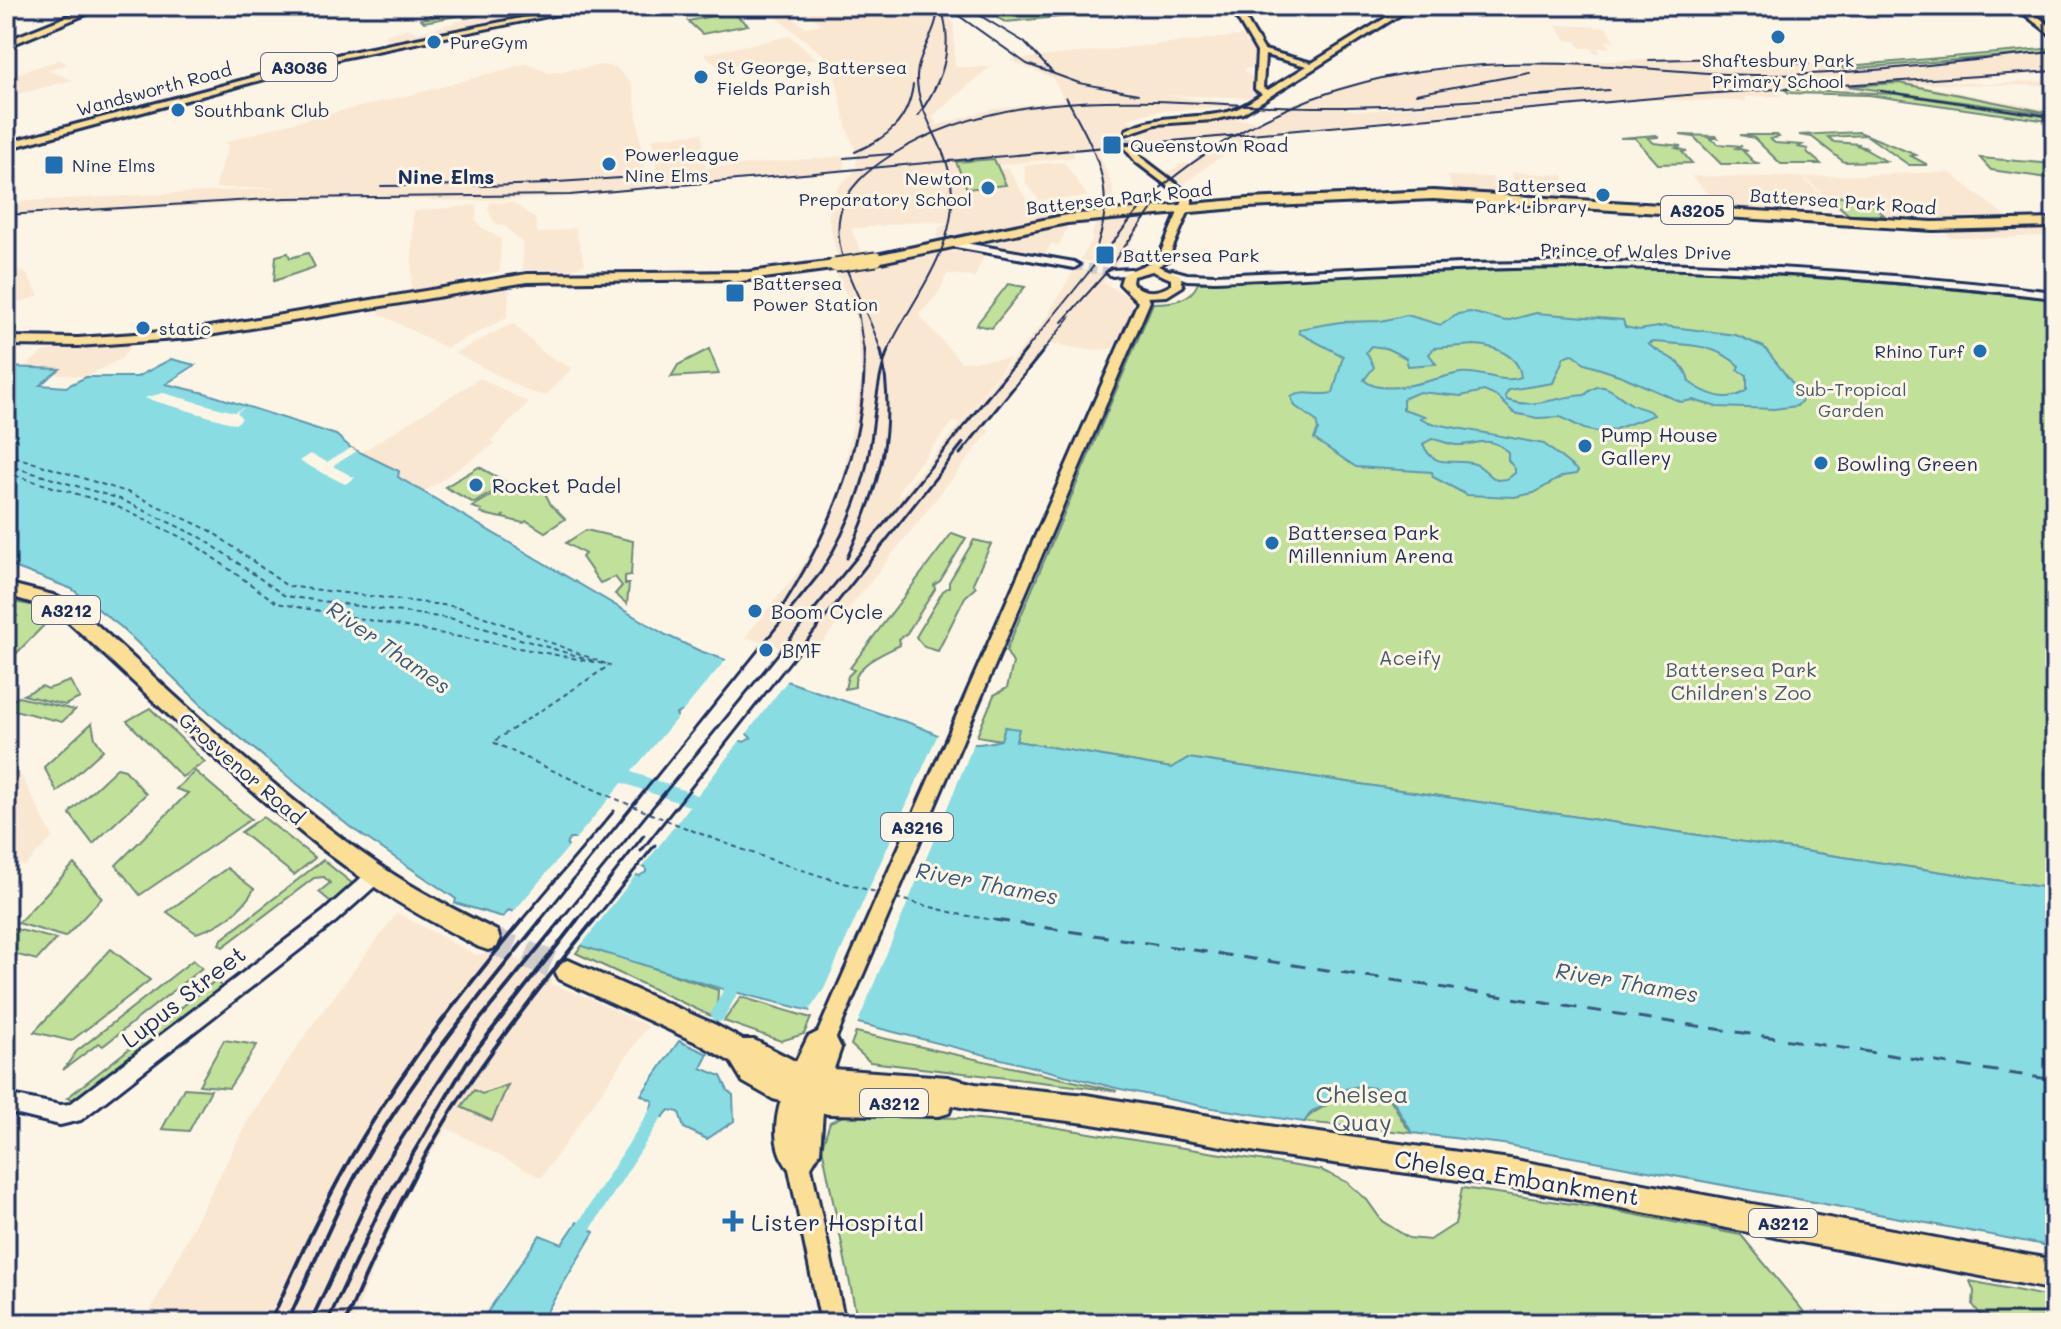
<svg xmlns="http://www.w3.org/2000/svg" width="2061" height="1329" font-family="Mali,sans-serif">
	<rect width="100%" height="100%" fill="#fcf5e5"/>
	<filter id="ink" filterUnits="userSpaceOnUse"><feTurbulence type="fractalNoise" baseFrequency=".0125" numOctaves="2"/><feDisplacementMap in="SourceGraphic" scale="16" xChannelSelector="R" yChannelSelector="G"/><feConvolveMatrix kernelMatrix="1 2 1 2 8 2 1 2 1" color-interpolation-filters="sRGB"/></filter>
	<g filter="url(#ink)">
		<g fill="#fae7d2" fill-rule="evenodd">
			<path d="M801,6H967L993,20L987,22L965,9L950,17L954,24L955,67H990L933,116L937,125L994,109L1064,100L1053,78L1009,60L1248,35L1246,42L1257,54V67L1244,69L1255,81V98L1161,95L1242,104L1237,107L1159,111L1127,119L1137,124L1122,133L1121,147L1097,149L1113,186V212L1026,222L937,238L939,227L951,223L924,221L851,229L864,257L838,261L828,216L838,187L856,170L857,155L846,126L832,62L771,13L784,11L805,27L821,24ZM1090,149L1102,174L1104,205L1034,212L1008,168L1000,169L998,165L1075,157L1073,152Z"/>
			<path d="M507,16L508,20L392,42L384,35L408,28L418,33L466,19Z"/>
			<path d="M1556,25L1606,27L1615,41L1606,40L1610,48H1598L1600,53H1594L1591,48H1580L1576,41L1565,40Z"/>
			<path d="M790,36L817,59L766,69L755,61L720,68L704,54Z"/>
			<path d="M2055,51V73L1941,81L1988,84L2055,80V86L1916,84L2055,111V118L1896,94L1784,89L1775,91L1784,96L1744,97L1747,101L1649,100L1261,133L1213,162L1184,184L1166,172L1179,167L1176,165L1189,163L1229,139L1136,145L1135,138L1139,131L1163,124L1233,119L1260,121L1281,109L1259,108L1263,105H1288L1346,85L1440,69L1690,57L1760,59L1847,69ZM1899,83L2043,112L2044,113L1852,86ZM1568,95L1363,111L1339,108L1567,95Z"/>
			<path d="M59,60L68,64L48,70L73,80L6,97V77Z"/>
			<path d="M528,63L549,73L603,65L616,67L621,73L633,85L647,189L572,197L467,201L354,198L6,216V202L279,188H215L228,146L226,142L282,125L422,92Z"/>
			<path d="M702,133L705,168L844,156V172L659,187L652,138Z"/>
			<path d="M1064,162L1088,197L1039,200L1026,184L1024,165Z"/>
			<path d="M1512,172L1563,175L1568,199L1453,192L1448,176L1492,177L1494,183L1514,184Z"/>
			<path d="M1949,172L2013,222L1961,223L1847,216L1804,177Z"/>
			<path d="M1691,176L1801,177L1825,198H1780L1791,214L1723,208Z"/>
			<path d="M513,202L535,219L538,233L575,228L585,264L573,269L523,270L522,243L506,227L495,223L488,210L490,203Z"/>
			<path d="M477,205L476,219L480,226L501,239L500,271L411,293L413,211Z"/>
			<path d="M1168,212L1174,218H1147L1116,266L1080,260L1093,238L1091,237L1097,220L1148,217L1152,213Z"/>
			<path d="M1070,222L1059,245L1051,244L1045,255L986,243L987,239Z"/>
			<path d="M2055,227V235L2005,238H1950L1944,229Z"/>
			<path d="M945,251L985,253L975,277L947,274L938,294L919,315L961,362L1011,358L960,423L953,422L901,487L898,499L1044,321L1075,268L1109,274L1103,283L1132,298L1133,307L1113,349L1090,350L1050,344L984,426L990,431L818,648L813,647L806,657L745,637L802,567L823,529L842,480L861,379L856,317L835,270Z"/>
			<path d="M6,264L27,274L39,296L6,306Z"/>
			<path d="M503,286L510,287L507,318L446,348L378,313L380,310Z"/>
			<path d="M513,323L545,354L572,368L546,396L530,392L455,353Z"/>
			<path d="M133,344L122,358L86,377L53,374L58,368L24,367L44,351Z"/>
			<path d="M480,378L525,401H530L491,441L496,443L424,492L398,477L399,471L360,453Z"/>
			<path d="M9,765L22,777L53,837L25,866L6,862V768Z"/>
			<path d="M397,913L476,955L498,951L516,959L552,976L551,984L587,997L648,1026L541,1178L447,1128L417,1175L379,1255L352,1323H144L248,1120L310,1028Z"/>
		</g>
		<g fill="#c1e099" stroke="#6e887c" stroke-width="2">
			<path d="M433,6H555L530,9L527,16L508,20L507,9C490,10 481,16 465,18L462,15L424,22L421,19L433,17L423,8Z"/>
			<path d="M976,6H1082L1092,14L1005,22Z"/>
			<path d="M732,12L748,25L702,34L688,21Z"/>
			<path d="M2055,48V51L2040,53L1847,69L1836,67Z"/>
			<path d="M1899,83L2055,114V115L1848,86Z"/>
			<path d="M1784,89L1896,94L2055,118V122L1869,95L1789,93Z"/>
			<path d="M1859,132L1916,155L1911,156L1928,165H1909L1866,135L1828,137L1834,142L1860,144L1856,145L1868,148H1863L1886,161L1844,162L1812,137L1799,135Z"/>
			<path d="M1656,135L1658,137L1648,138L1654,143L1681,146L1676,148L1687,151L1682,152L1692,163L1658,164L1635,138H1620Z"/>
			<path d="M1680,135L1716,136L1718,138H1709L1718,144L1742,146L1736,148L1748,151L1742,150L1754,162L1761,164H1721L1694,137Z"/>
			<path d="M1740,135H1777L1779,137L1770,139L1775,143L1802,145L1798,147L1808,149L1807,152L1821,164H1781L1754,138Z"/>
			<path d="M1980,158L2055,164V179L1991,170Z"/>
			<path d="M994,159L1006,185L967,189L956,162Z"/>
			<path d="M1862,196L1884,215H1849L1829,197Z"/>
			<path d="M288,253L290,258L308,253L315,267L274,281L276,256Z"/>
			<path d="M1494,269H1637L1807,276L2055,299V889L1188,758L1171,768L1016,741L1018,730L1005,727L1001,740L977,736L994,695L1007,688L1013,663L1006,651L1153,303C1171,303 1191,301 1198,283Z"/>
			<path d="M1008,284L1025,287L992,328L976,325Z"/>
			<path d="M709,349L719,374L671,377L678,365Z"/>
			<path d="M479,467L508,483L474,503L445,487Z"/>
			<path d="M544,491L551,505L565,519L545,532L527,521L523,523L503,518L504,515L501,518L480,513L482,510L472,507L494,494Z"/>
			<path d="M586,530L633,541L631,575L625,576V584H629L627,604L615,594L622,586L615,577L600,583L582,557L585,554L566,543Z"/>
			<path d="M952,533L966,538L940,581L934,585L935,589L907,633L899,639L900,645C883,654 852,665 855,687L845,689L848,676L854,670L850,668Z"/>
			<path d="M974,540L991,544L973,583L976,587L965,597L938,651L924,647L916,637L943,591L949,587V582Z"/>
			<path d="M6,601L38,606L52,617L6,664V626L17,616L6,614Z"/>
			<path d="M70,681L80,698L65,705L23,695L42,686L48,689Z"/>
			<path d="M18,697L75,710L62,722L6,708V704Z"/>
			<path d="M150,708L205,762L182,777L127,721Z"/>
			<path d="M92,723L95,738L103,750L57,792L44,767Z"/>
			<path d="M117,768L125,770L146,794L93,844L70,814L71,811Z"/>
			<path d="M195,771L251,819L140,895L116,865L188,793L176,789Z"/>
			<path d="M263,817L315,858L294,875L241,832Z"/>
			<path d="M323,860L353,884L331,902L319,892L330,883L324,877L314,878L223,947L219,944L222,939Z"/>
			<path d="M74,864L102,898L65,937L18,923Z"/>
			<path d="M227,868L254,889C242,911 219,927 196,933L167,912Z"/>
			<path d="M12,928L56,939L37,960L6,952V934Z"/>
			<path d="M583,944L718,990L717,1008L711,1016L576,953Z"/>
			<path d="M111,949L150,980L71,1041L34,1032Z"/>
			<path d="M193,960L202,968L103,1046L99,1043L63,1070L77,1051Z"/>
			<path d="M216,980L223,989L83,1101L67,1098Z"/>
			<path d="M741,997L811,1018L804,1034L781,1041L724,1021Z"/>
			<path d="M856,1032L1117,1091L870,1062L851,1045Z"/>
			<path d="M224,1040L257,1045L229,1088L199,1085Z"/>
			<path d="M508,1085L492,1121L461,1107L474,1090L482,1094Z"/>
			<path d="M1359,1086C1401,1093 1390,1109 1412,1133L1304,1122C1311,1112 1316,1112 1325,1106C1341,1094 1331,1090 1359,1086Z"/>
			<path d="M184,1088L211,1090L189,1131L162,1129Z"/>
			<path d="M843,1116L968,1118L1040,1125L1321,1170L1347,1182L1367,1200L1382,1221L1409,1238L1430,1240L1455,1224L1462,1188L1600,1208L1741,1235L1813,1323H858L822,1147L830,1122Z"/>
			<path d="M1970,1281L2045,1296L2052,1314L2029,1323H1987L1973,1305L1974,1291Z"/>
		</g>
		<g fill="#8adce3" stroke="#5e97ae" stroke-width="2" fill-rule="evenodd">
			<path d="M1470,312L1506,321L1536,313L1623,320L1625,327L1639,330L1665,326L1736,335L1764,347L1804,398L1797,406L1774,409L1717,407L1693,400L1681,402L1622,376L1585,364C1577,360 1577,349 1564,357L1553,383L1509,390L1505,396L1507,400C1534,410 1557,396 1585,395C1603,376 1614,394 1631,404C1639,409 1649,408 1654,415L1613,430L1597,432L1584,429L1561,417L1537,418L1514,413L1498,397L1484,391L1461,396L1419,392L1403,399V409L1425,416L1420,418L1430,423L1544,444L1578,471L1576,474L1563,476L1534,493L1514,497L1467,495L1433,477L1432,472L1356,467L1314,439L1318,430L1316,421L1295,406L1291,397C1303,389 1319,397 1333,393L1343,356L1299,333V329L1340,322L1381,321L1407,315L1441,325L1458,314ZM1654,342C1686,345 1715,343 1739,366L1737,370L1747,375V390C1729,404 1706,394 1689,382C1686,359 1663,357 1648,344ZM1475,345C1494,346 1519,355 1521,377C1504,385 1480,370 1460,373C1437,377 1383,399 1364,380L1374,367L1366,352L1371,346L1386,348L1406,358L1408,366L1436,364L1429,354L1434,348ZM1432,439C1441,440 1449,445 1458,445C1478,445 1489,434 1508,452V460L1515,469V473L1507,479L1497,480C1488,476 1484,467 1475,464C1454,457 1434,471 1423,444Z"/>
			<path d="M171,359L195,365L166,384L205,393L336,435L351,448L399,471L398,477L666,635L700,651L896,719C940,729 949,754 1001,740L1005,727L1019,729L1016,741L1171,768L1188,758L2055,889V1247L1503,1144L1412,1133L1393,1100L1374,1088L1359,1086L1338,1091L1327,1105L1312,1111L1304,1122L1206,1107L1116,1088L719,988L585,947L509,910L503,917L455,903L456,899L350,827L211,714L121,627L72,589L6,564V367L60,369L40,385L66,387L86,377H137ZM684,711L746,733L751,738L744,742L678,718L676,714ZM628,772L697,797L700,804L693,805L626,779L624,776ZM570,839H576L646,868V872L639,876L569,847L566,844Z"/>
			<path d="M679,1041L708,1054L701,1068L721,1076L728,1091L733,1095L734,1121L707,1139L684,1128L679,1112L669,1110L663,1117L654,1118L650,1112L653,1101L641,1095Z"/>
			<path d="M577,1222L594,1232L540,1323H480L540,1235L562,1244Z"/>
		</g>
		<g fill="#fcf5e5">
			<path d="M163,393L234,412L248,406L237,412L242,419L235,424L144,398Z"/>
			<path d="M351,448L357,451L333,466L355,478L345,484L299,461L310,454L327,462Z"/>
			<path d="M729,656L791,676L744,737L681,715L743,737L694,800L629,776L694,801L640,870L572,843Z"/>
			<path d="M938,734L975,741L856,1027L811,1014L810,1009L824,989Z"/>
			<path d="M571,844L638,872L579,948L511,915Z"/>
		</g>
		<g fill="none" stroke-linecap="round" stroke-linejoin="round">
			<g stroke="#8adce3" stroke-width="14">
				<path d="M718,1015L736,981"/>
				<path d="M584,1227L660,1107"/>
			</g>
			<path fill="#8adce3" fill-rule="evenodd" d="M606,763L726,805L729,810L726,815L720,817L600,775L597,770L600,765Z"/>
			<g stroke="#375a7f" stroke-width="2" stroke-dasharray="5 4" stroke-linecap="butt">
				<path d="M6,454L130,493L211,531L287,586L459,607L606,664"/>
				<path d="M6,465L120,499L202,538L285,596L453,619L594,661"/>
				<path d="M6,473L114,505L191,542L277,603L610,665L493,742C618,803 744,856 879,893"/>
				<path d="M896,898L962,915L1007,922"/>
			</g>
			<path stroke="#375a7f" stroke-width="3" stroke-dasharray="14 11" stroke-linecap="butt" d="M995,920L2055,1080"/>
			<path stroke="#cfcdca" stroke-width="9" stroke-dasharray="9 5" stroke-linecap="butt" d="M1074,265L1112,273"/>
			<path stroke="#cfcdca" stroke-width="8" stroke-dasharray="8 4" stroke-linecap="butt" d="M1128,146L1129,132"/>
			<path stroke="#cfcdca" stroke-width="27" stroke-dasharray="27 14" stroke-linecap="butt" d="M488,939L568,971"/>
			<g stroke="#1b2f5e" stroke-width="6">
				<g id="minor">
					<path d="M953,241L1074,262L1079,265L1074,268L950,246V242Z"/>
					<path d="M1606,262C1756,264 1906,275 2055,292V298C1906,281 1758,269 1608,267C1477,266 1346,276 1215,281L1187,280L1167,273L1172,270L1187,274L1215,275L1460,264Z"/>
					<path d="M1131,269L1136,272L1134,274L1112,276L1107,273L1112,270Z"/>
					<path d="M376,868L382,870L384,875L382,880L335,922L81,1120L60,1125L6,1112V1094L60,1105L70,1104L323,912L370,870Z"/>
				</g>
			</g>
			<g stroke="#1b2f5e" stroke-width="6">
				<g id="major">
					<path d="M582,6H597L342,58L6,149V143L341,54Z"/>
					<path d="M1230,6H1238L1264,50L1312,63L1405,6H1414L1243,113L1213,120L1156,124L1126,134V130C1159,113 1193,120 1228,112C1240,109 1251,101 1262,94L1255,89L1257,52ZM1265,55L1307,66L1268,90L1263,88Z"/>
					<path d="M1125,144H1131L1142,158L1192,196V203L1167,261L1158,266L1180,275L1183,286L1167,296L1147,297L1150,301L836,1038L841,1048L824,1098L820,1152L811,1167L845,1323H821L789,1169C758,1132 790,1074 808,1037L818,1032L1138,302L1120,284L1123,274L1158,259L1182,203V197L1136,162L1123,146ZM1152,271L1171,279V285C1159,293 1143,294 1132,283L1133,276Z"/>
				</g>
			</g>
			<g stroke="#1b2f5e" stroke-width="6">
				<g id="highway">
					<path d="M93,6H106L6,47V41Z"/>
					<path d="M2014,6H2025L2055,30V38Z"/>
					<path d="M1433,191L1933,222L2055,219V227L1933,230L1433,199L1248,207L1067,223L876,263L869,259L876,255L1067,215L1248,199Z"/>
					<path d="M835,261L840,262V268L733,282L727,279L527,282L191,338L78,346L6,345V337L78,338L191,330L527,274L749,272Z"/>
					<path d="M6,583L53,595L77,607C176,695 270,790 379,865C417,891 457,911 497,931L500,939L497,947L488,950L479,947C439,926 400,905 363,879C254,802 162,706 63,617L40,605L6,595Z"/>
					<path d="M568,960L716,1025L743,1040H754L797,1062L818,1068L947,1077L975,1084L1086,1095L1275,1127L1510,1159L2055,1260V1290L1510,1187L1275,1155L1086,1123L975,1110L952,1105L949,1113L939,1116L828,1114L773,1099L743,1082L731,1062L698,1043L559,979L555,971L559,963Z"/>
				</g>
			</g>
			<use href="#minor" fill="#fcf5e5" fill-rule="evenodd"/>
			<use href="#major" fill="#fbdf96" fill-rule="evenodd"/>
			<use href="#highway" fill="#fbdf96" fill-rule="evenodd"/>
			<g stroke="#1b2f5e" stroke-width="2">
				<path d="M945,6L1027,64L1079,83L1138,94"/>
				<path d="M964,6L1024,42L1053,73"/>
				<path d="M1649,60L1727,58L1809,64"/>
				<path d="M1881,91L2055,117"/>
				<path d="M1416,94L1530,73"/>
				<path d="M1541,95L1609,90"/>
				<path d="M1066,97C1095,151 1120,191 1094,253"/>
				<path d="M918,116C942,81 954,52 942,10"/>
				<path d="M855,152C887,138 908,122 913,85"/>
				<path d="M844,158L891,154"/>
				<path d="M541,183L621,178"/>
				<path d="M381,186L493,185"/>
				<path d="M482,186L550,184"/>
				<path d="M6,215L286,198L570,195L1687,95L2055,71"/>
				<path d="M858,312L864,352"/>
				<path d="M1062,322L1104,275L1154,206"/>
				<path d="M881,352C870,308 830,261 840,214C846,188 868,170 890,156C1017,76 1173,106 1315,107C1394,108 1473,100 1551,95"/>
				<path d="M887,352C916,290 969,237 947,164C938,134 916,108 917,76C918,51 938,32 938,6"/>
				<path d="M1024,352C1051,319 1078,286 1104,253C1124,229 1140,205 1164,185C1292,79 1428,57 1590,65C1644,67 1699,74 1753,75C1854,76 1955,61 2055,52"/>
				<path d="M1042,352L1070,317"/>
			</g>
			<g stroke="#1b2f5e" stroke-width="3">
				<path d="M960,454L1044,350"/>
				<path d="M847,558C880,486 897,429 881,350"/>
				<path d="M777,615C829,535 867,448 864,350"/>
				<path d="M641,851L963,443"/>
				<path d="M520,922L614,811"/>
				<path d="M539,922L821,572C843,536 860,499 868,459C875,422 875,385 888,350"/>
				<path d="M559,922L1026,350"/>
				<path d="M576,922L644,835"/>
				<path d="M593,922L655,845"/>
			</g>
			<g stroke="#1b2f5e" stroke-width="4">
				<path d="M270,1323C298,1260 327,1196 363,1137C409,1060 465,989 522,920"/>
				<path d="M287,1323C310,1273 331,1221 357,1173C409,1082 475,1001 541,920"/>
				<path d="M310,1323L384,1165L478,1022L561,920"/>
				<path d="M327,1323L379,1211L467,1062L577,920"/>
				<path d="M345,1323C379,1242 417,1163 465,1090C505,1031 549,976 594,920"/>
			</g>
			<g stroke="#1b2f5e" stroke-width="17" stroke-linecap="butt">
				<path id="highway-bridge" d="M835,265L876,259"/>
			</g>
			<use href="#highway-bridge" stroke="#fbdf96" stroke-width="13"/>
		</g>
	</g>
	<g fill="#1f6fb2" stroke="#fcf5e5" stroke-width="3">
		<circle cx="1778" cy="37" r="8"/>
		<circle cx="434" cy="42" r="8"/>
		<circle cx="701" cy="77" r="8"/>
		<circle cx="178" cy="110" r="8"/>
		<rect x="1102" y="135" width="20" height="20" rx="4"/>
		<circle cx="609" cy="164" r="8"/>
		<rect x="44" y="155" width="20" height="20" rx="4"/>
		<circle cx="988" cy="188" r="8"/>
		<circle cx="1603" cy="195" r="8"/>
		<rect x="1095" y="245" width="20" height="20" rx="4"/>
		<rect x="725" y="283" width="20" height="20" rx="4"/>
		<circle cx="143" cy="328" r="8"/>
		<circle cx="1980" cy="351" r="8"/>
		<circle cx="1585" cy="446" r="8"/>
		<circle cx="1821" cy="463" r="8"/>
		<circle cx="476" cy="485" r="8"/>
		<circle cx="1272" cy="543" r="8"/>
		<circle cx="755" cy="611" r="8"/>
		<circle cx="766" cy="650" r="8"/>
		<path d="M729 1209h8v8h8v8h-8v8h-8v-8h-8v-8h8z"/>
	</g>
	<g text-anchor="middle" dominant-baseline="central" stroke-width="6" stroke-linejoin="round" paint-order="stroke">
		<g font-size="18" fill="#1b2f5e" stroke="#fcf5e5" text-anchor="start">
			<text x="450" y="42">PureGym</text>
			<text x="1778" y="60" text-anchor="middle">Shaftesbury Park<tspan x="1778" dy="21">Primary School</tspan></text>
			<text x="717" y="67">St George, Battersea<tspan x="717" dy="21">Fields Parish</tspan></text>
			<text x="194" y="110">Southbank Club</text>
			<text x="1130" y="145">Queenstown Road</text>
			<text x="625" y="154">Powerleague<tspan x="625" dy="21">Nine Elms</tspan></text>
			<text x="72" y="165">Nine Elms</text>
			<text x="972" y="178" text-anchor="end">Newton<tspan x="972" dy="21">Preparatory School</tspan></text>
			<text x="1587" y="185" text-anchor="end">Battersea<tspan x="1587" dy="21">Park Library</tspan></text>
			<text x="1123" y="255">Battersea Park</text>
			<text x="753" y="283">Battersea<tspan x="753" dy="21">Power Station</tspan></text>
			<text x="159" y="328">static</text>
			<text x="1964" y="351" text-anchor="end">Rhino Turf</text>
		</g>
		<g fill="#fcf5e5" stroke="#5e6a86" stroke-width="2">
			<rect x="261" y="53" width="76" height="28" rx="6"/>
			<rect x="1661" y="196" width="72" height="28" rx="6"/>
			<rect x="32" y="596" width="68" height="28" rx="6"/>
			<rect x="881" y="813" width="72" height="28" rx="6"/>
			<rect x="860" y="1089" width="68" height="28" rx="6"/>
			<rect x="1749" y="1209" width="68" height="28" rx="6"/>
		</g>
		<g font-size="18" font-weight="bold" fill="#1b2f5e">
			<text x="299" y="67">A3036</text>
			<text x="1697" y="210">A3205</text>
			<text x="66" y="610">A3212</text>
			<text x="917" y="827">A3216</text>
			<text x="894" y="1103">A3212</text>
			<text x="1783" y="1223">A3212</text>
		</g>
		<g font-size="18" fill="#1b2f5e" stroke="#fcf5e5">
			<text transform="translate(154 89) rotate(-15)">Wandsworth Road</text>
			<text transform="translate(1119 198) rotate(-6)">Battersea Park Road</text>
			<text transform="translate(1843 201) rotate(4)">Battersea Park Road</text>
			<text transform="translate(1636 251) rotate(1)">Prince of Wales Drive</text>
		</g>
		<g font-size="18" fill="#445b6d" stroke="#fcf5e5">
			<text x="1851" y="389">Sub-Tropical<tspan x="1851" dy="21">Garden</tspan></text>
		</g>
		<g font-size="20" font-weight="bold" fill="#1b2f5e" stroke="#fcf5e5">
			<text x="446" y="176">Nine Elms</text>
		</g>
		<g font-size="20" fill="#1b2f5e" stroke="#fcf5e5" text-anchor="start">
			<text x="1601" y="434">Pump House<tspan x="1601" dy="23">Gallery</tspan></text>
			<text x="1837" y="463">Bowling Green</text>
			<text x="492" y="485">Rocket Padel</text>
			<text x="1288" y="532">Battersea Park<tspan x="1288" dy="23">Millennium Arena</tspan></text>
			<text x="771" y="611">Boom Cycle</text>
			<text x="782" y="650">BMF</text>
		</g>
		<g font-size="20" fill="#445b6d" stroke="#fcf5e5">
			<text x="1410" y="657">Aceify</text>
			<text x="1741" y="669">Battersea Park<tspan x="1741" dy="23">Children's Zoo</tspan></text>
		</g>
		<g font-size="20" fill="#1b2f5e" stroke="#fcf5e5">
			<text transform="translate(242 768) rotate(41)">Grosvenor Road</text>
		</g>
		<g font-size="22" font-style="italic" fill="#375a7f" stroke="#fcf5e5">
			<text transform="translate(389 647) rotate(35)">River Thames</text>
			<text transform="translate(987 883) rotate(11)">River Thames</text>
			<text transform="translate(1627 982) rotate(10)">River Thames</text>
		</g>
		<g font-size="24" fill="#1b2f5e" stroke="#fcf5e5">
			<text transform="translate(183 996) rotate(-38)">Lupus Street</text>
			<text transform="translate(1517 1177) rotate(9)">Chelsea Embankment</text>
		</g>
		<g font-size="24" fill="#445b6d" stroke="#fcf5e5">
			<text x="1362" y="1093">Chelsea<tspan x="1362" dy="28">Quay</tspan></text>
		</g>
		<g font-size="24" fill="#1b2f5e" stroke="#fcf5e5" text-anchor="start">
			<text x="751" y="1221">Lister Hospital</text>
		</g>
	</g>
	<rect width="2061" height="1329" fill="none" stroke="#fcf5e5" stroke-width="32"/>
	<rect x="16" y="16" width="2029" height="1297" fill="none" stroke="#1b2f5e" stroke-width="3" filter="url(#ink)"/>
</svg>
